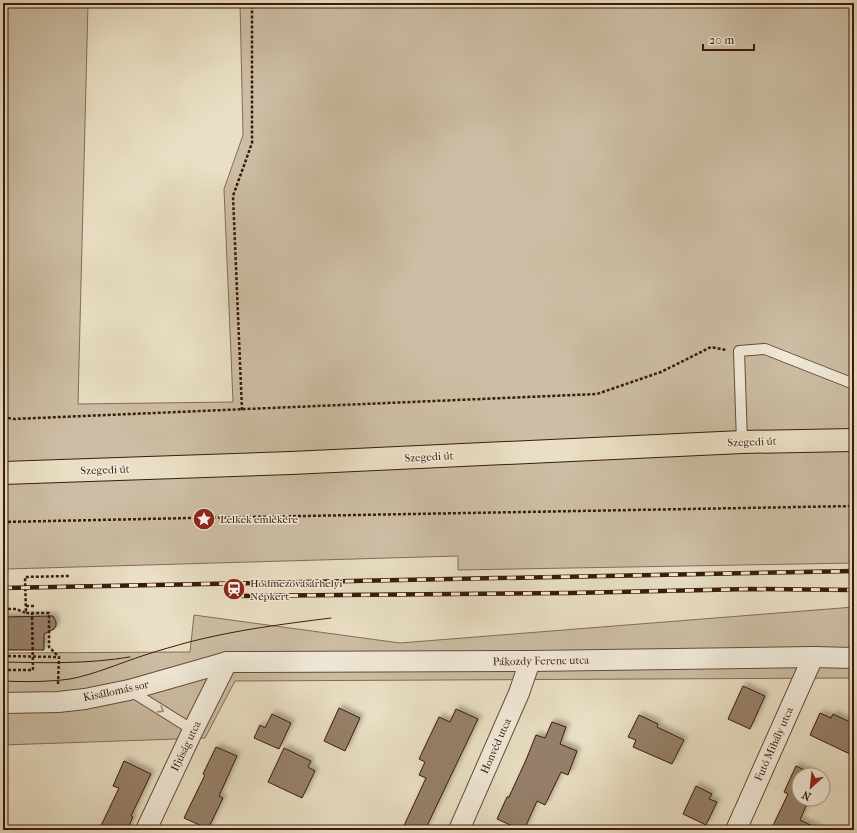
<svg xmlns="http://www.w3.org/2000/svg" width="857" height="833" font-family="'IM FELL French Canon',serif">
	<defs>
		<filter id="shadow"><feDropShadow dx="3.5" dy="-3.5" stdDeviation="2" flood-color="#0004"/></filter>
	</defs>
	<rect width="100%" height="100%" fill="#e9dfc4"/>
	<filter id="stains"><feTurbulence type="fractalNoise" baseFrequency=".005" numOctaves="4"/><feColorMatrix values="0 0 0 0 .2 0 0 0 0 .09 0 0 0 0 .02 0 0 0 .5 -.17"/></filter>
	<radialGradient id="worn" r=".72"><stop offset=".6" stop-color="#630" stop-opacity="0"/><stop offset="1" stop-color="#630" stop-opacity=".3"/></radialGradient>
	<g fill="#ccbea5" stroke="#846c58">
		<path d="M3,3H88L78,404L233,402L224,189L243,135L240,3H854V563L458,570V556L7,569V580H3Z"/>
		<path d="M854,607V678L235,681L205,738L3,745V653L190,652L194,615L400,643Z"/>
	</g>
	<g fill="#96806b" stroke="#3c1a0b" filter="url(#shadow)">
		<path d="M53,616L56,622V626L54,629L44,634V650H3V617Z"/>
		<path d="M743,686L765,696L750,729L728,719Z"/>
		<path d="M339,708L360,718L345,751L324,741Z"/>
		<path d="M456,709L478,719L425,830H402L426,778L419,775L425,762L419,759L439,717L450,722Z"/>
		<path d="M820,713L831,718L833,714L854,724V756L810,735Z"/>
		<path d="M272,714L291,723L279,749L254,738L260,725L265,728Z"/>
		<path d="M639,715L658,724L657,727L684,740L672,764L633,747L636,740L628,737Z"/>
		<path d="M552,722L566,727L560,744L577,751L568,775L561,772L545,805L537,801L524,830H521L497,819L507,797H509L526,760L536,735L545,738Z"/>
		<path d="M216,747L237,756L219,796L223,798L208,829L184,818L205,775L203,774Z"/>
		<path d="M284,748L311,761L308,767L315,771L302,798L268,782Z"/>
		<path d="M124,761L151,774L131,816L133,817L127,830H99L119,788L113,786Z"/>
		<path d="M796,766L816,775H799V799H809L800,820L821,830H771L788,794L784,792Z"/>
		<path d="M696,786L712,794L709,799L717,802L706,825L683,814Z"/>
	</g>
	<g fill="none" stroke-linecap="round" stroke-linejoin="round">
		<g stroke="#674b39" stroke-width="12">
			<g id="service">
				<path d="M742,442L739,351L765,349L854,384"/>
				<path d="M129,690L193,730"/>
			</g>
		</g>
		<g stroke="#674b39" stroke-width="22">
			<g id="minor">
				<path d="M3,703L58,702L85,699L129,690L227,662L530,661L813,657L854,658"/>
				<path d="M146,830L193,730L227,662"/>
				<path d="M459,830L519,693L530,661"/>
				<path d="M736,830L813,657"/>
			</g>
		</g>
		<g stroke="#3c1a0b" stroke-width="24">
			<path id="primary" d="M3,473L291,463L742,442L854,440"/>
		</g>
		<g stroke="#3c1a0b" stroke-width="2.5" stroke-dasharray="3 2" stroke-linecap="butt">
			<path d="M242,410L233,196L252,143V3"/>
			<path d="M3,417L14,419L597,394L661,372L711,347L726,350"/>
			<path d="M3,522L191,518L854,506"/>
			<path d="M26,606H34"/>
			<path d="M3,609H16L26,613"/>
			<path d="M3,656L58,657"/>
			<path d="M3,670H33L32,613"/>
			<path d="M58,684L59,657L49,647V613H26L25,577L69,576"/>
		</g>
		<use href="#service" stroke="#f1ead9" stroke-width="10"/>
		<use href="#minor" stroke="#f1ead9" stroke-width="20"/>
		<use href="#primary" stroke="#e9dfc4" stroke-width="22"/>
		<g stroke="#3c1a0b" stroke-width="1">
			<path d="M3,662C45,663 88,664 130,657"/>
			<path d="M3,681C25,682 48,682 70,679C96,674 120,663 145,655C160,650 175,646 189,642C236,630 283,624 331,618"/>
		</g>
		<g stroke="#3c1a0b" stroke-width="4.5">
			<g id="rail">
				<path d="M3,588L854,571"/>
				<path d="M235,596L571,593L750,589L854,590"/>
			</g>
		</g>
		<use href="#rail" stroke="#f1ead9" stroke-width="3" stroke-dasharray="9" stroke-linecap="butt"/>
	</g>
	<defs><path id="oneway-chevron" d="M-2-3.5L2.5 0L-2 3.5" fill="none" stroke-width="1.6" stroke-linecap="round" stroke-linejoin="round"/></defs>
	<use stroke="#a08c7c" href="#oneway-chevron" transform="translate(161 710) rotate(32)"/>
	<defs>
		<g id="sight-disc" transform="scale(1.15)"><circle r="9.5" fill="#8f2418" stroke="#f1ead9"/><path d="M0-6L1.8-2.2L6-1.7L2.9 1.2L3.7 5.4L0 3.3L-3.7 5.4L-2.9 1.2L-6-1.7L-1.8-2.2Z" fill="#fff"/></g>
		<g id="station-disc" transform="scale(1.15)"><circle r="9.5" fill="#8f2418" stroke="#f1ead9"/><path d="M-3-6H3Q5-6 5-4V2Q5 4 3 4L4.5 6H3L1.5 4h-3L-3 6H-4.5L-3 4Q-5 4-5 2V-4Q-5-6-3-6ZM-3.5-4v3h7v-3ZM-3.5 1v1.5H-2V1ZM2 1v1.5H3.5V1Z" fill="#fff"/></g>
	</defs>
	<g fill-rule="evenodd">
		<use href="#sight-disc" x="204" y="519"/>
		<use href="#station-disc" x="234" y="589"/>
	</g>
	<g text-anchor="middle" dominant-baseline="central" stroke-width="3" stroke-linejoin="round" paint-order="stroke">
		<g font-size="11" fill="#3c1a0b" stroke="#f1ead9">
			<text transform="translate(752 442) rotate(-2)">Szegedi út</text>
			<text transform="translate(429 457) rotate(-3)">Szegedi út</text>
			<text transform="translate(105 470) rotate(-2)">Szegedi út</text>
			<text transform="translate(541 661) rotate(-1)">Pákozdy Ferenc utca</text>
			<text transform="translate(116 691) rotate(-12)">Kisállomás sor</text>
			<text transform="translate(774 744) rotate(-66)">Futó Mihály utca</text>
			<text transform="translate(186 746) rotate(-64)">Ifjúság utca</text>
			<text transform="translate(496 746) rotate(-66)">Honvéd utca</text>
		</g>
		<g font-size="11" fill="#3c1a0b" stroke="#f1ead9" text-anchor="start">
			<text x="220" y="519">Lelkek emlékére</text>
			<text x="250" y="583">Hódmezővásárhelyi<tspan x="250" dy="13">Népkert</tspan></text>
		</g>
	</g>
	<rect width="857" height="833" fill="none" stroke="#e9dfc4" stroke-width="16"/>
	<rect x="4" y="4" width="849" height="825" fill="none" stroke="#3c1a0b" stroke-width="2"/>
	<rect x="8" y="8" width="841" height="817" fill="none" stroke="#3c1a0b"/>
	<g transform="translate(811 787) rotate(207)"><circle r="19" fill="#f1ead9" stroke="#a99787"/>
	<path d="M0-3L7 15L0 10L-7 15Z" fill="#8f2418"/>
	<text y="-6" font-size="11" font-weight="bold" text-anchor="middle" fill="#3c1a0b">N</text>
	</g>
	<path d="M703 44v6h51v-6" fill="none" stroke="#3c1a0b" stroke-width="2"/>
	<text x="709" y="44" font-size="12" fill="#3c1a0b" stroke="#f1ead9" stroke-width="3" paint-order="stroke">20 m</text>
	<rect width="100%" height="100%" filter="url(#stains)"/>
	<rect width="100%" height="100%" fill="url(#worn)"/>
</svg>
